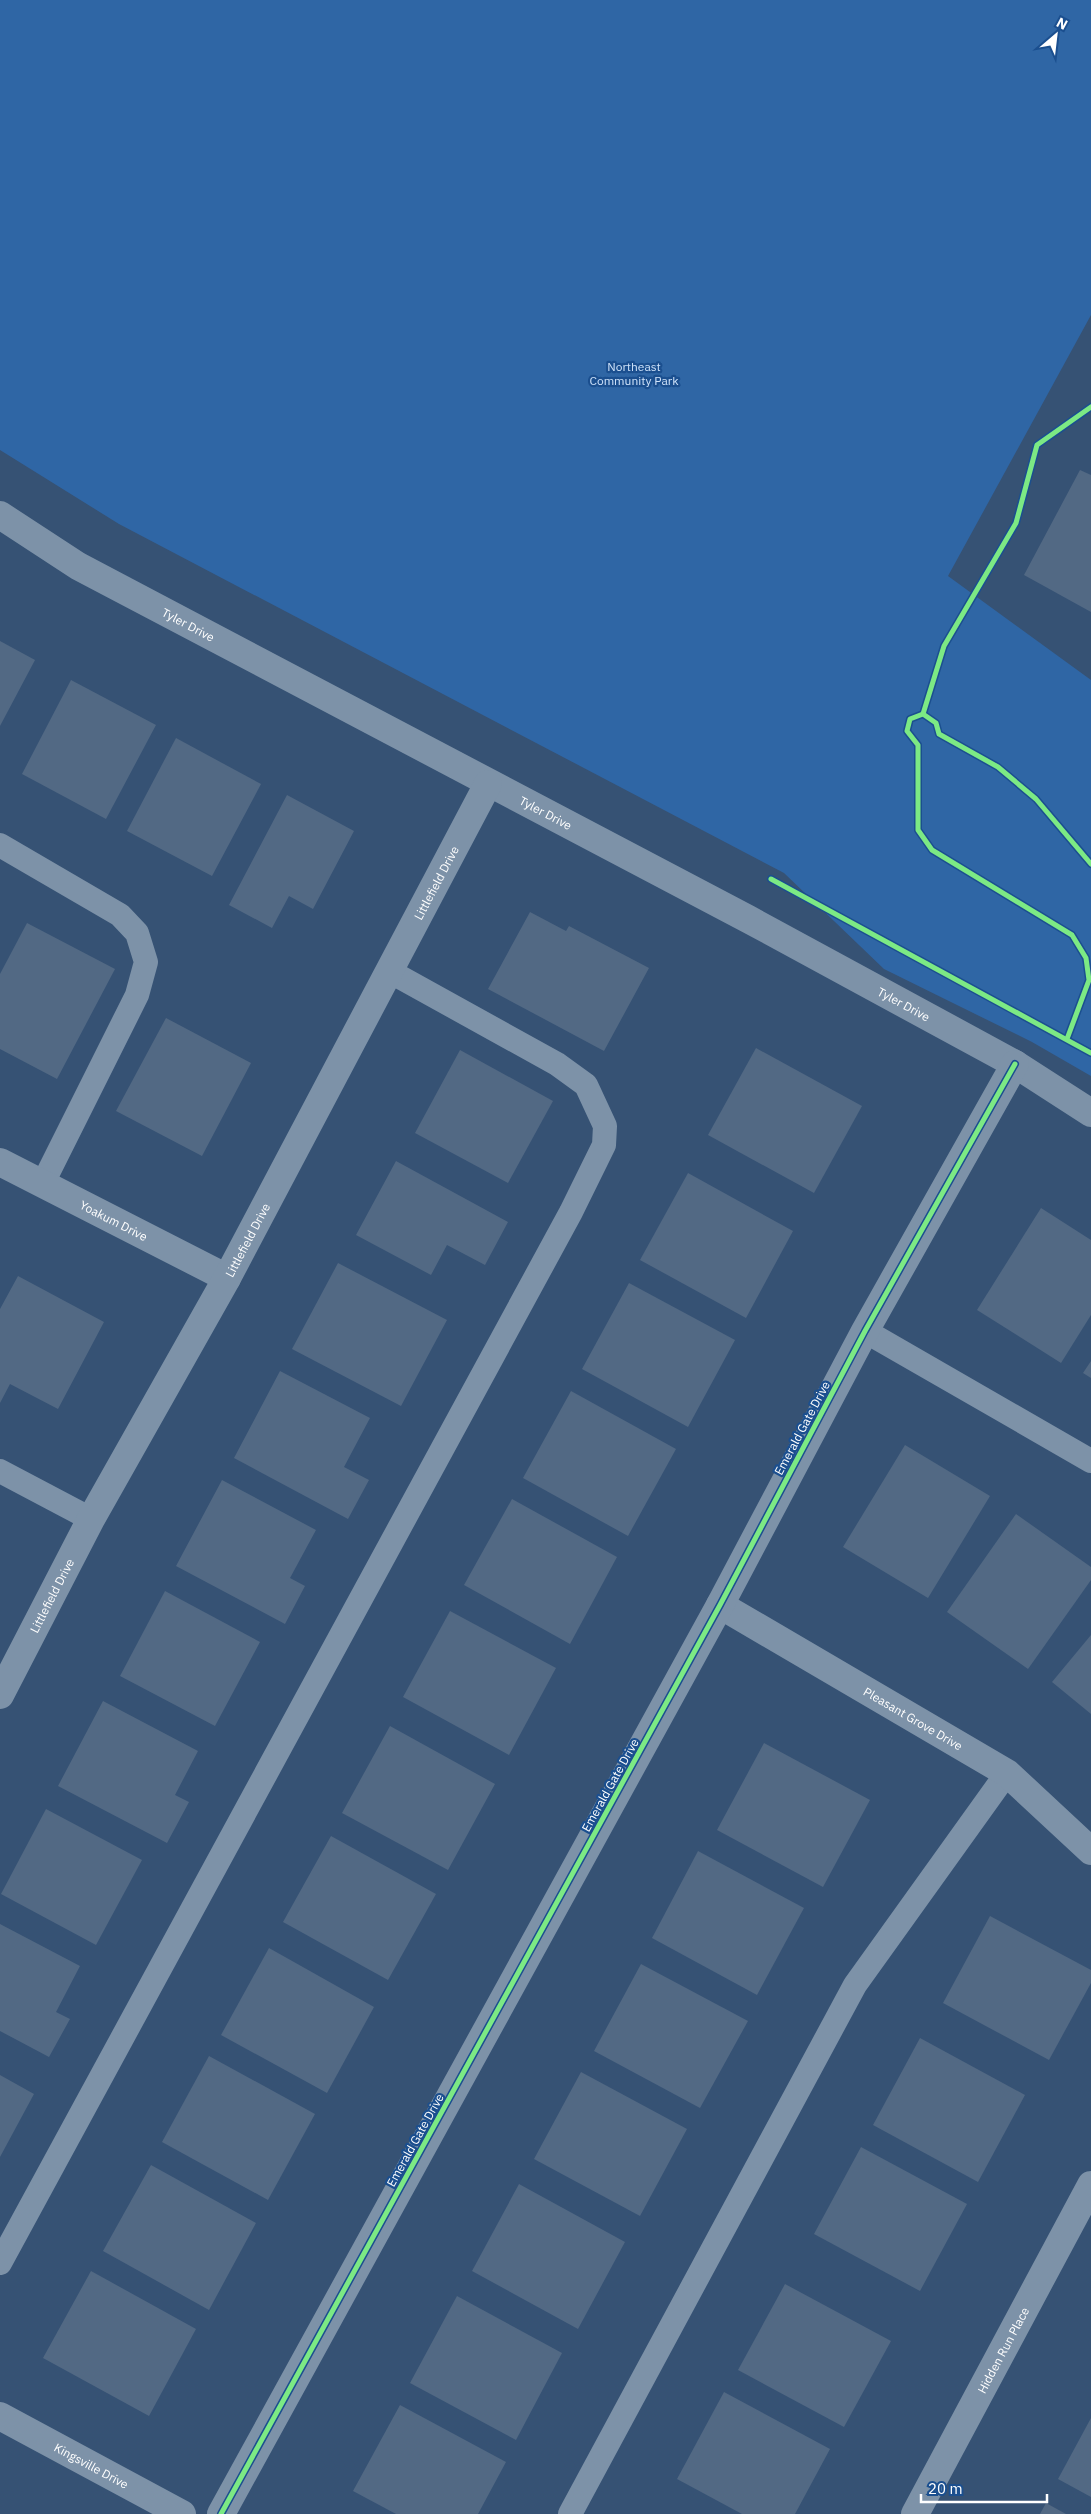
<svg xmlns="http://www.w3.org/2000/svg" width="1091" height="2514" font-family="'IBM Plex Sans',sans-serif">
	<rect width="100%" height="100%" fill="#365274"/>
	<path fill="#2f66a5" d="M0,0H1091V315L948,576L1091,680V1076L1032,1042L884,969L784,873L119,524L0,450Z"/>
	<g fill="#526984">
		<path d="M1080,470L1091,475V612L1024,575Z"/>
		<path d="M0,641L35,660L0,726Z"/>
		<path d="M71,680L156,725L106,819L22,774Z"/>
		<path d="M176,738L261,784L212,876L127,831Z"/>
		<path d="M287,795L354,831L313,909L289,896L272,928L229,905Z"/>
		<path d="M530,912L566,931L569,926L649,968L604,1051L488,989Z"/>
		<path d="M27,923L115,969L57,1079L0,1049V974Z"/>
		<path d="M166,1018L251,1063L202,1156L116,1111Z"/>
		<path d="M756,1048L862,1106L814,1193L708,1135Z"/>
		<path d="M460,1050L553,1101L508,1183L415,1133Z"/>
		<path d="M396,1161L508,1222L485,1265L447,1245L431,1275L356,1235Z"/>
		<path d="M688,1173L793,1231L746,1318L640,1260Z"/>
		<path d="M1041,1208L1091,1240V1315L1061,1363L977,1310Z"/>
		<path d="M338,1263L447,1320L401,1406L292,1349Z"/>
		<path d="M18,1276L104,1322L58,1409L10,1384L0,1403V1309Z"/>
		<path d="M629,1283L735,1340L688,1427L582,1369Z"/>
		<path d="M1091,1361V1378L1083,1373Z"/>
		<path d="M280,1371L370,1418L344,1467L369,1480L348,1519L234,1458Z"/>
		<path d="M571,1391L676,1449L628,1536L523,1478Z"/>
		<path d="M905,1445L990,1496L928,1598L843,1547Z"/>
		<path d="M222,1480L316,1530L290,1578L305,1586L285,1624L176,1566Z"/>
		<path d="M512,1499L617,1557L570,1644L464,1585Z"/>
		<path d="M1016,1514L1091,1567V1580L1028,1669L947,1612Z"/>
		<path d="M165,1591L260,1642L215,1726L120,1676Z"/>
		<path d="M450,1611L556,1668L509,1755L403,1697Z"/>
		<path d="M1091,1635V1714L1052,1682Z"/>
		<path d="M103,1701L198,1751L175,1795L189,1802L167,1843L58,1786Z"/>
		<path d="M390,1726L495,1784L448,1870L342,1813Z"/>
		<path d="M764,1743L870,1800L823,1887L717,1830Z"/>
		<path d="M46,1809L142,1860L96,1945L1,1894Z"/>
		<path d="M331,1836L436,1894L388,1980L283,1922Z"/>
		<path d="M698,1851L804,1908L757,1995L652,1938Z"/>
		<path d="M990,1916L1091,1970V1983L1049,2060L943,2003Z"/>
		<path d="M0,1924L80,1966L56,2012L70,2019L49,2057L0,2031Z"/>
		<path d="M269,1948L374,2007L327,2093L221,2035Z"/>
		<path d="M641,1964L748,2021L700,2108L594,2051Z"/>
		<path d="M920,2038L1025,2095L978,2182L873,2125Z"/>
		<path d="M209,2056L315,2114L268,2200L162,2142Z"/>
		<path d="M581,2072L687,2129L640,2216L534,2159Z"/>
		<path d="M0,2075L34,2094L0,2157Z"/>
		<path d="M861,2147L967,2204L920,2291L814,2234Z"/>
		<path d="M151,2165L256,2223L209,2310L103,2251Z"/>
		<path d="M519,2184L625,2242L578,2329L472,2271Z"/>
		<path d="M91,2271L196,2329L149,2416L43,2358Z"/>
		<path d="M785,2284L891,2341L844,2427L738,2370Z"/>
		<path d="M457,2296L562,2353L516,2440L410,2383Z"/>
		<path d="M724,2392L830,2449L795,2514H742L677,2479Z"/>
		<path d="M400,2405L506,2462L478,2514H396L353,2491Z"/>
		<path d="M1091,2418V2497L1058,2479Z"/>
		<path d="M1046,2503L1066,2514H1040Z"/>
	</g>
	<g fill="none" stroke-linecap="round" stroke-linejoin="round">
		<g stroke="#7d92a8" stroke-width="24">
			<path d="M0,845L120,915L137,933L146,962L137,995L43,1183"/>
			<path d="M865,1331L1091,1461"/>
			<path d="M0,1471L91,1519"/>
			<path d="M0,2263L571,1212L604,1145L605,1126L586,1085L557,1064L389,971"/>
			<path d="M570,2514L855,1985L1007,1773"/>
		</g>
		<g stroke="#7d92a8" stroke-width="28">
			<path id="s1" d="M0,515L78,566L748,919L1015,1064L1091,1113"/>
			<path id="s2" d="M0,1162L227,1278"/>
			<path id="s3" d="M720,1605L1007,1773L1091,1851"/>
			<path id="s4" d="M0,1695L91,1519L227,1278L488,784"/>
			<path id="s5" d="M0,2416L182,2514"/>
			<path d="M221,2514L720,1605L865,1331L1015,1064"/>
			<path id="s6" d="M915,2514L1091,2185"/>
		</g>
		<g stroke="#1b4f8f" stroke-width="8">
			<g id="cycleway">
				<path d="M1091,407L1037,445L1016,523L944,646L923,714L936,723L939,734L998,767L1036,799L1091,864"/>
				<path d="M923,714L910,719L907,731L918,745V830L932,850L1072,935L1086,958L1089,980L1067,1039"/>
				<path d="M771,879L1091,1053"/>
				<path d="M221,2514L720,1605L865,1331L1015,1064"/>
			</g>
		</g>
		<use href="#cycleway" stroke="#7ce984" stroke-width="5"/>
	</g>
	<g text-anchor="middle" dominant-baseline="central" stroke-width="4.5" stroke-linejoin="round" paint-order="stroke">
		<g font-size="12" fill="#cfe3fa" stroke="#1b4f8f">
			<text x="634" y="366">Northeast<tspan x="634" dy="14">Community Park</tspan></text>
		</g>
		<g font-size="12" fill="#fff" stroke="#1b4f8f">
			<text stroke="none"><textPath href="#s1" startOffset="218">Tyler Drive</textPath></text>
			<text stroke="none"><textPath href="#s1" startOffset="622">Tyler Drive</textPath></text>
			<text stroke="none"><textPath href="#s4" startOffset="922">Littlefield Drive</textPath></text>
			<text stroke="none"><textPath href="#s1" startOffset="1028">Tyler Drive</textPath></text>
			<text stroke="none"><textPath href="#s2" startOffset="128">Yoakum Drive</textPath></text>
			<text stroke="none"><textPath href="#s4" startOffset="518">Littlefield Drive</textPath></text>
			<text transform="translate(802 1428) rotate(-62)">Emerald Gate Drive</text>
			<text stroke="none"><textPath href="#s4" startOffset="112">Littlefield Drive</textPath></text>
			<text stroke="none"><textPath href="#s3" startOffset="224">Pleasant Grove Drive</textPath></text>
			<text transform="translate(610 1785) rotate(-61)">Emerald Gate Drive</text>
			<text transform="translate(415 2140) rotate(-61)">Emerald Gate Drive</text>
			<text stroke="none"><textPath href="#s6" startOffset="186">Hidden Run Place</textPath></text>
			<text stroke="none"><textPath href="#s5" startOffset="104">Kingsville Drive</textPath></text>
		</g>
	</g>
	<g transform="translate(1056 35) rotate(28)" stroke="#1b4f8f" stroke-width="4" paint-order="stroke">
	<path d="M0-4L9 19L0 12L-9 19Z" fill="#ffffff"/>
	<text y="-8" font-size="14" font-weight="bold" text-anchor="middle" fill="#ffffff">N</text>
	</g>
	<path d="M921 2494v8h126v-8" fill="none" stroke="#ffffff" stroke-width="2.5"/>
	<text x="928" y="2494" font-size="15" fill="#ffffff" stroke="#1b4f8f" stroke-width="4" paint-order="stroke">20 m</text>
</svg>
